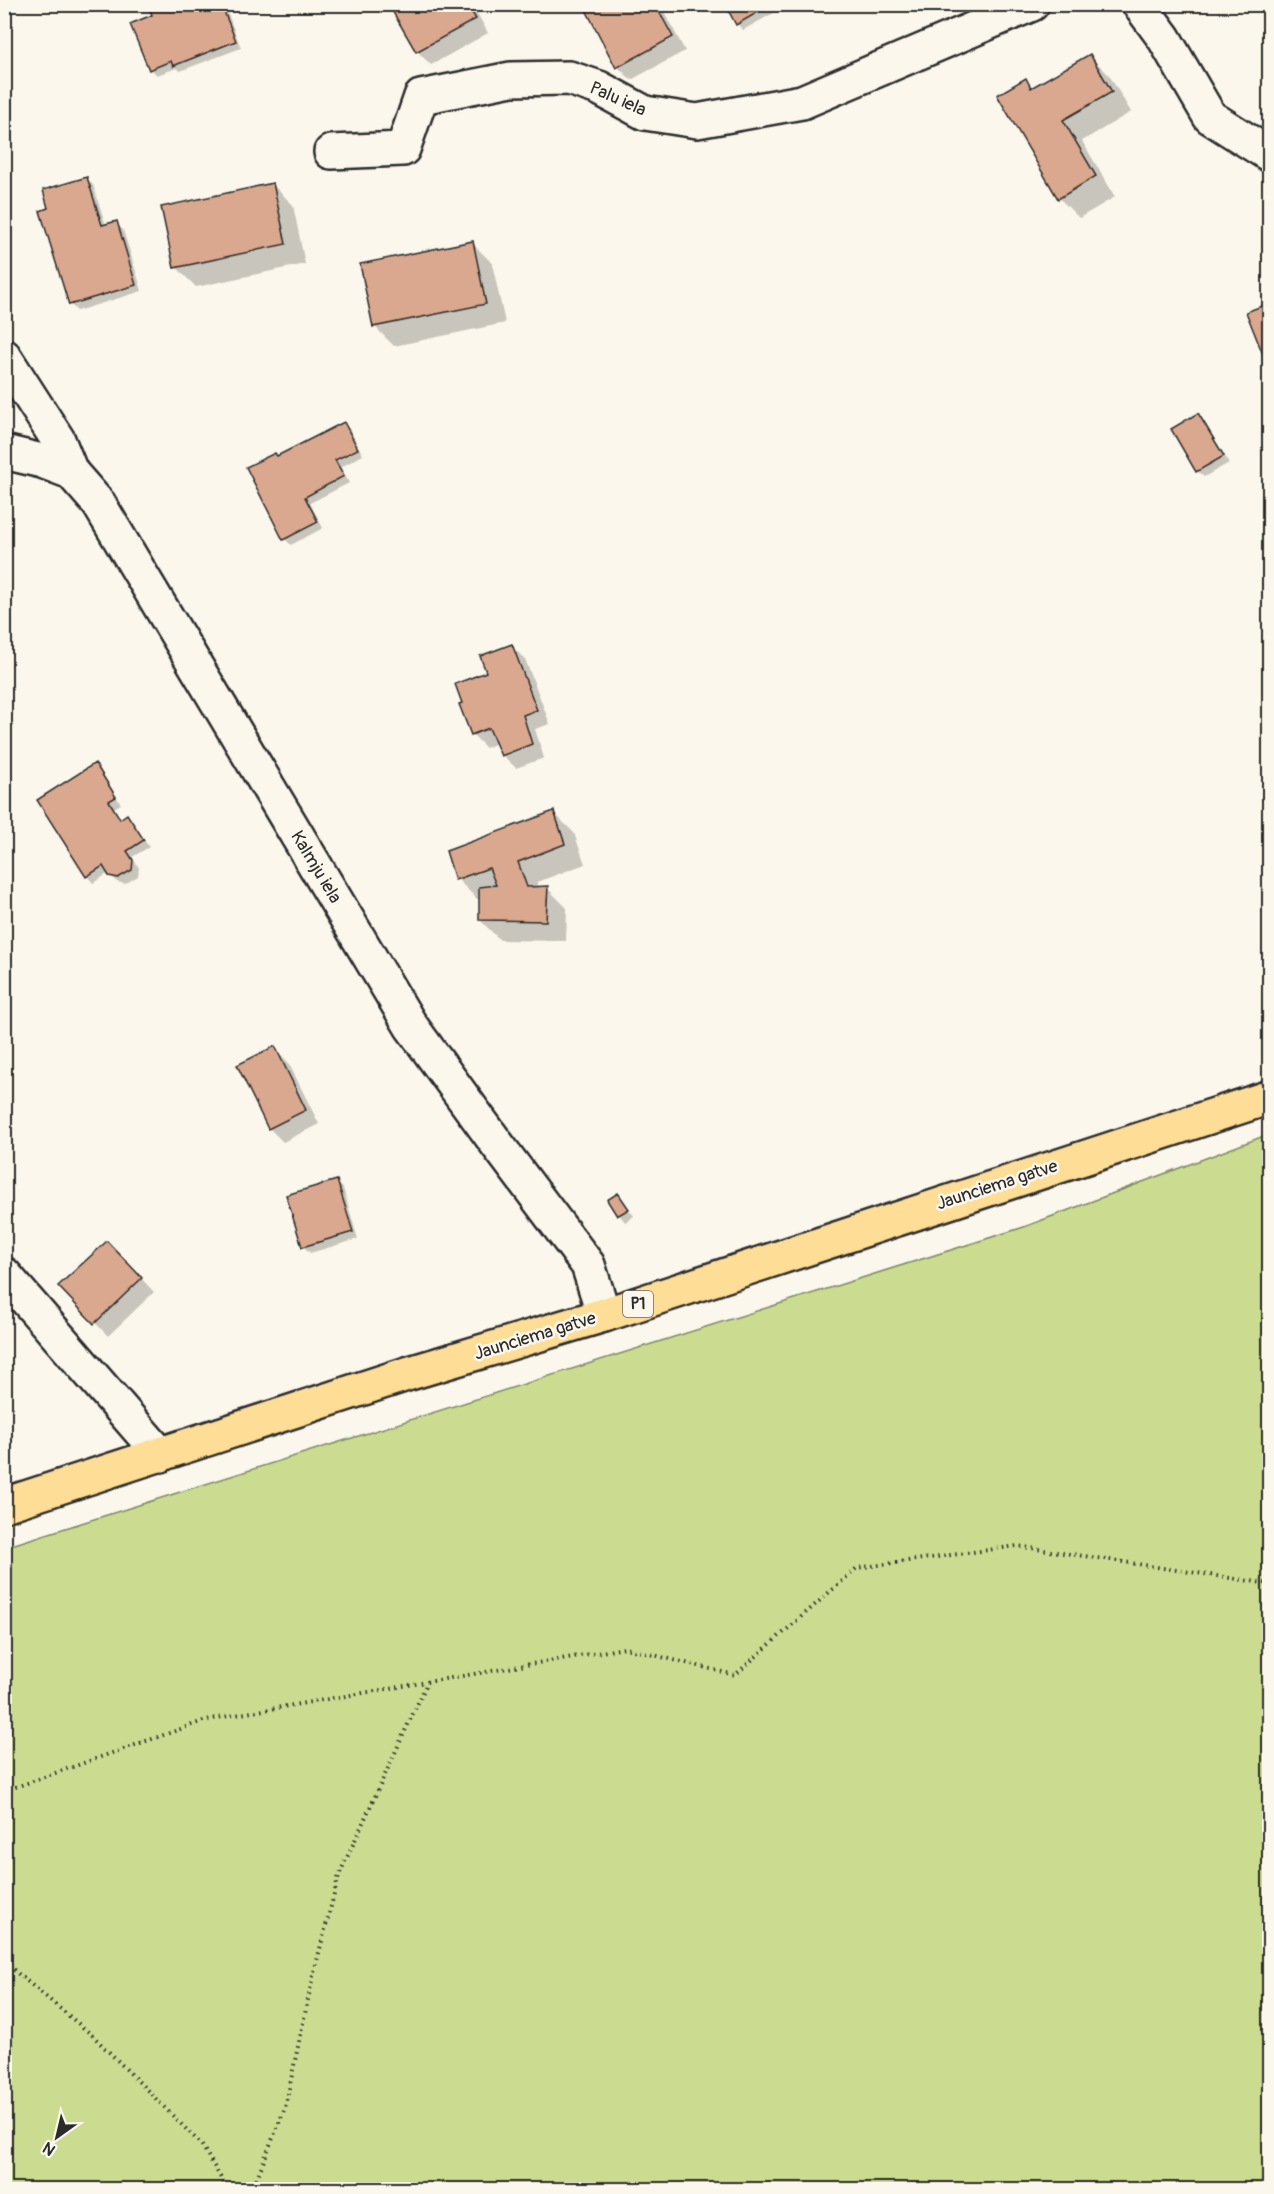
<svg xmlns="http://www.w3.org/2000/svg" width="1274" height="2194" font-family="Pangolin,sans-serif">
	<rect width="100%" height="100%" fill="#fbf7ec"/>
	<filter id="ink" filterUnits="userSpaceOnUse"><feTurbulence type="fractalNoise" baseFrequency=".0167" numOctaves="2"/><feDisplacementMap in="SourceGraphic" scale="12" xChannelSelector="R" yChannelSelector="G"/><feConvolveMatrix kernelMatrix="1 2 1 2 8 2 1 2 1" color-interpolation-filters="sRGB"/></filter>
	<g filter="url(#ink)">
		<path fill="#cbdc90" stroke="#7b845e" stroke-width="1.5" d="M1269,1134V2189H5V1547L1024,1227Z"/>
		<g fill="#0003">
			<path d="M150,4H224L241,48L180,71L177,68L157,75L151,69L154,16Z"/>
			<path d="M398,4H472L488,33L431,65L417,51L392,8Z"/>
			<path d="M585,4H660L685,51L631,80L618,67Z"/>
			<path d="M726,4H790L743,30L737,24Z"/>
			<path d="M1089,55L1109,75L1131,112L1082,141L1115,197L1079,218L1059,198L1026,80L1034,88Z"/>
			<path d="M86,178L93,185L106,226L116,223L123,230L142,291L77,311L70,304L50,209Z"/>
			<path d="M273,185L293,205L305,264L196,287L176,267Z"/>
			<path d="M472,243L492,263L505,323L394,346L374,326Z"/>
			<path d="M1198,414L1204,421L1229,463L1204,477L1197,471Z"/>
			<path d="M344,423L350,430L363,455L341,467L349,483L310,503L323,528L291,545L285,539L278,458Z"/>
			<path d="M4,563L8,573L4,574Z"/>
			<path d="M511,646L525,659L550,724L535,729L544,758L516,768L502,755L497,743L486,748L472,734L488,673Z"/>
			<path d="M94,765L101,772L121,804L114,808L121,820L127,816L149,847L132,857L139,868L138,876L125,884L117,882L109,873L93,883L87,876Z"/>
			<path d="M554,813L574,833L585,864L537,882L539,888H547L567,908L566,941L500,940L480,920V898L477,899L457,879Z"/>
			<path d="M275,1048L288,1062L319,1124L283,1142L269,1128Z"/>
			<path d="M336,1182L343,1188L358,1239L310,1253L303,1246Z"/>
			<path d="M618,1195L634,1216L625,1222L609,1201Z"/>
			<path d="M120,1256L154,1292L108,1336L60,1286Z"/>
		</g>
		<g fill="#daa88e" stroke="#2b2b2b" stroke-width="1.5">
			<path d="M148,4H221L236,41L173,66L171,61L149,70L130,24L152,15Z"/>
			<path d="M395,4H467L476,19L416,52L390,7Z"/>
			<path d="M583,4H655L673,37L616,68Z"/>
			<path d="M725,4H772L736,25Z"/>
			<path d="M1090,54L1112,92L1063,120L1096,176L1058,199L997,95L1026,78L1031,88Z"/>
			<path d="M87,177L102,225L117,221L136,285L69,305L40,211L48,208L43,190Z"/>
			<path d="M273,183L286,244L174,268L161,207Z"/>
			<path d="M473,241L486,304L373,327L360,264Z"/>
			<path d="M1270,303V372L1246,312Z"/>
			<path d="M1198,413L1224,456L1196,472L1171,429Z"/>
			<path d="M344,422L358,449L335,460L344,476L305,497L318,522L283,540L246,467L275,453L277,456Z"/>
			<path d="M512,644L537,710L523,715L532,744L501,756L489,728L471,735L459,704L462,703L455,684L486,672L480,656Z"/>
			<path d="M95,763L116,797L109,801L120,819L127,814L144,840L127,851L133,860L132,870L118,878L109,876L103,866L86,877L37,800Z"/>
			<path d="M554,811L565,844L518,862L527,887L548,886L546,921L479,920V887L496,885L489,868L455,880L446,851Z"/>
			<path d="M275,1046L306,1110L268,1129L237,1065Z"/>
			<path d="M337,1180L353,1232L302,1247L286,1195Z"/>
			<path d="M618,1193L629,1209L617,1216L607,1200Z"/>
			<path d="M107,1241L142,1278L94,1324L58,1286Z"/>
		</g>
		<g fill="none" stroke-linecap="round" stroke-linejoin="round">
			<g stroke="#2b2b2b" stroke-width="38">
				<g id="minor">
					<path d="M1139,4L1164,38L1210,117L1270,155"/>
					<path d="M331,152L403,149L421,97L511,79L569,78L599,88L645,113L697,121L802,102L1032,4"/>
					<path d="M4,356L58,440L71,472"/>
					<path d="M4,452L42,461L71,472L99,504L411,1026L497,1144L588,1265L604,1315"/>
					<path d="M4,1274L161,1455"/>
				</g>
			</g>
			<g stroke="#2b2b2b" stroke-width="38">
				<path id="primary" d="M4,1505L410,1373L604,1315L1270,1097"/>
			</g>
			<g stroke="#2b2b2b" stroke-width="4" stroke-dasharray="1.5 4.5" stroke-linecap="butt">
				<path d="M4,1791L206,1720L625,1648L735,1675L857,1568L1017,1546L1270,1584"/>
				<path d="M4,1962L92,2035L201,2144L228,2190"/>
				<path d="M252,2190L285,2108L313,1976L339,1875L427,1683"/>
			</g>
			<use href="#minor" stroke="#fbf7ec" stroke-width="33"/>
			<use href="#primary" stroke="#fedd96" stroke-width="33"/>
		</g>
	</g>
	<g text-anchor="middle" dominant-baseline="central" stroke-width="5" stroke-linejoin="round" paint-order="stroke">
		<rect fill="#fbf7ec" stroke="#696865" stroke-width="1.5" x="623" y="1291" width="30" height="26" rx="4.5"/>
		<g font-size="16" font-weight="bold" fill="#2b2b2b">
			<text x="638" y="1304">P1</text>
		</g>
		<g font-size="18" fill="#2b2b2b" stroke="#fbf7ec">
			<text transform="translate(618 99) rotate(24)">Palu iela</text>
			<text transform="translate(316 867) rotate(59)">Kalmju iela</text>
			<text transform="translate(997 1185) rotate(-18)">Jaunciema gatve</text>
			<text transform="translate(535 1336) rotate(-17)">Jaunciema gatve</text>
		</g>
	</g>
	<rect width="1274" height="2194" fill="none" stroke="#fbf7ec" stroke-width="24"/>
	<rect x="12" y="12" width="1250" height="2170" fill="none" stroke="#2b2b2b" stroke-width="2" filter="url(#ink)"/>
	<g transform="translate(57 2137) rotate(214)" stroke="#fbf7ec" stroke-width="4.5" paint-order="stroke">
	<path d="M0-4.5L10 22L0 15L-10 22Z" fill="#2b2b2b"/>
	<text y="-9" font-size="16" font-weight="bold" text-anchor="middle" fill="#2b2b2b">N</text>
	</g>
</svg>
